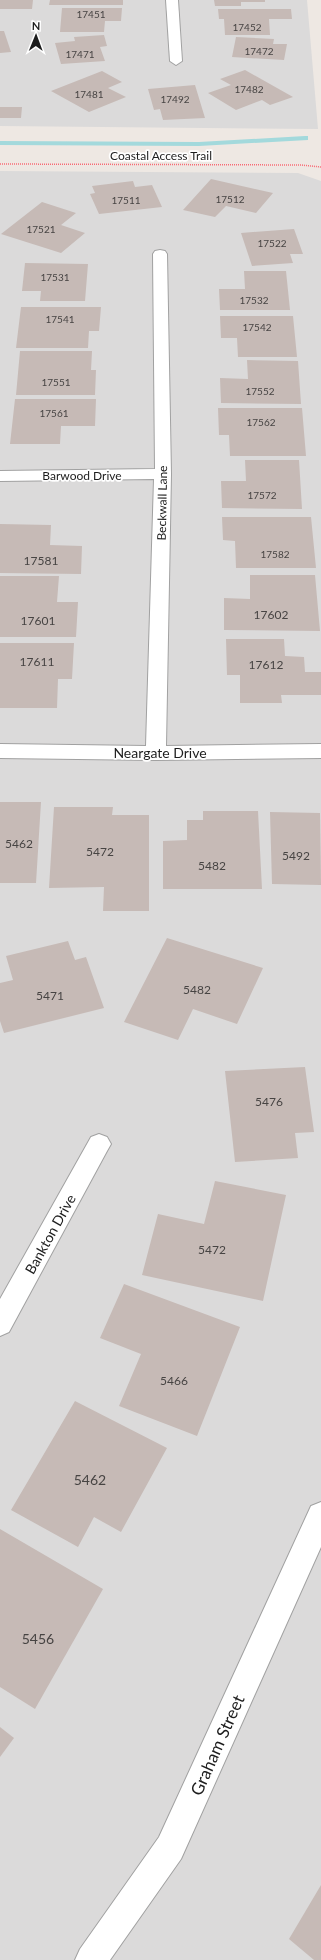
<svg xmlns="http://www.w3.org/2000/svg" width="321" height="1960" font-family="Lato,sans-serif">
	<rect width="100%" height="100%" fill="#eee8e3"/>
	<g fill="#dbdada">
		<path d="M0,0H307L318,129L0,126Z"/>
		<path d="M0,171L298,173L321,181V1960H0Z"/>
	</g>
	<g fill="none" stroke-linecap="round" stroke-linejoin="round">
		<path fill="#a3d9dc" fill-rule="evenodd" d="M305,136H308V140L199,146L0,145V141L199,142Z"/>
	</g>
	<g fill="#c6bab6">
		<path d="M0,0H33L32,9H0Z"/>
		<path d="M50,0H123V5H49Z"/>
		<path d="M214,0H265V2H241V6H215Z"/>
		<path d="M62,8H122L121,21H105L104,32H60Z"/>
		<path d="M218,9H291L292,19H269L270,35H225L224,19H219Z"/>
		<path d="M0,31H4L11,52L0,53Z"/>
		<path d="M104,35L107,46L100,47L105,61L61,64L55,43L75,41L74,37Z"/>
		<path d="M236,37L274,39L273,44H287L284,60L232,57Z"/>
		<path d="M245,70L293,97L270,105L262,100L236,110L208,93L231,85L220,79Z"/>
		<path d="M102,71L122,82L108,88L126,97L89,112L51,91Z"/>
		<path d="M195,85L205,118L163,120L160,109L154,110L148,89Z"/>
		<path d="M0,107H22L21,118H0Z"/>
		<path d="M211,179L273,193L256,213L226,206L215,217L183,210Z"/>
		<path d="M133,181L135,187L152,185L162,207L99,214L90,194L95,193L92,186Z"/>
		<path d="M42,202L76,213L61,225L85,233L61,253L1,234Z"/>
		<path d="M294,229L303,254H290L293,263L252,266L241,233Z"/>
		<path d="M25,263L88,264L85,301H40L41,291H22Z"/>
		<path d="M244,271H286L290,310H220L219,289H245Z"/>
		<path d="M21,307H101L99,331H89L88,348H16Z"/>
		<path d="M220,316H293L297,357H238L237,338H221Z"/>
		<path d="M20,351H92L91,370H96L95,395H16Z"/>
		<path d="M247,360L298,361L301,404L221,403L220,378L248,379Z"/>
		<path d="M15,399H96L95,426H61L60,444H10Z"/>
		<path d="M218,408H302L306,456H230L229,435H219Z"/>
		<path d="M245,460H299L302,509L222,508L221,481H246Z"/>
		<path d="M222,517H311L316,568H236L235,541L223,540Z"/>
		<path d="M0,524L51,525L50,545L82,546L81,574L0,573Z"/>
		<path d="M250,575H315L320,631L224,630V598L250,599Z"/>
		<path d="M0,576H59L57,602H78L76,637H0Z"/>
		<path d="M226,639H284L285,656L304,657L305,672H321V695H281L282,703H240V675H227Z"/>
		<path d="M0,643H74L72,679H58L57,708H0Z"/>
		<path d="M0,802H41L36,883H0Z"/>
		<path d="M54,807H113L112,815H149V911H103L104,887L49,888Z"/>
		<path d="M203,811H258L262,889H163V841L187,840V820H203Z"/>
		<path d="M270,812L320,813L321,885L272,884Z"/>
		<path d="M167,938L263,968L237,1024L193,1009L178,1040L124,1022Z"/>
		<path d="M68,941L75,960L86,957L104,1008L4,1033L0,1021V983L13,980L6,956Z"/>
		<path d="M305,1067L314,1132L295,1133L298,1158L235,1162L225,1071Z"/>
		<path d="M215,1181L286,1195L263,1301L142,1275L158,1214L204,1224Z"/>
		<path d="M124,1284L240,1327L197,1436L119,1406L141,1354L100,1338Z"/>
		<path d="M75,1401L167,1448L121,1532L94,1517L78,1547L11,1510Z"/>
		<path d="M0,1529L103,1589L35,1709L0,1687Z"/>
		<path d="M0,1727L14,1738L0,1757Z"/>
		<path d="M321,1885V1960H314L289,1939Z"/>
	</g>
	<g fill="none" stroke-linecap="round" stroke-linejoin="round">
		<g stroke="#a1a1a1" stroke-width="2">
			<g id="street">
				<path d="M166,0H178L182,61L176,65L170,61Z"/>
				<path d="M160,250L165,251L167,254L171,474L166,746L321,744V758L156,760L0,758V744L146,746L154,479L0,481V471L155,469L153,254L155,251Z"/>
				<path d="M99,1134L107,1137L111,1144L107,1151L9,1332L0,1336V1299L91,1137Z"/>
				<path d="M321,1502V1547L181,1859L110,1960H75L80,1949L159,1837L311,1506Z"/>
			</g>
		</g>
		<path stroke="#f86a75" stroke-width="1.5" stroke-dasharray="1 1" stroke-linecap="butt" d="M0,164L301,165L321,167"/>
		<use href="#street" fill="#fff" fill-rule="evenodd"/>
	</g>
	<g text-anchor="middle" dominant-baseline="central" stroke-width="3.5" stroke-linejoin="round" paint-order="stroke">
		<g font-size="10" fill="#474443">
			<text x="91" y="14">17451</text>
			<text x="247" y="27">17452</text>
			<text x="259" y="51">17472</text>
			<text x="80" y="54">17471</text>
			<text x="249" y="89">17482</text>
			<text x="89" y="94">17481</text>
			<text x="175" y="99">17492</text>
			<text x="230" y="199">17512</text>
			<text x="126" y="200">17511</text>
			<text x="41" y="229">17521</text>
			<text x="272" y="243">17522</text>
			<text x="55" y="277">17531</text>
			<text x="254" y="300">17532</text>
			<text x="60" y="319">17541</text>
			<text x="257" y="327">17542</text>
			<text x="56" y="382">17551</text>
			<text x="260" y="391">17552</text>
			<text x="54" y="413">17561</text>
			<text x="261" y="422">17562</text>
			<text x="262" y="495">17572</text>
			<text x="275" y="554">17582</text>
		</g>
		<g font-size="12" fill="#1d1d1d" stroke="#fff">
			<text x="161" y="155">Coastal Access Trail</text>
			<text x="82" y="475">Barwood Drive</text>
			<text transform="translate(162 503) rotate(-89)">Beckwall Lane</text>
		</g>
		<g font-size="12" fill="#474443">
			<text x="41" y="560">17581</text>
			<text x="271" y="614">17602</text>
			<text x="38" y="620">17601</text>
			<text x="37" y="661">17611</text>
			<text x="266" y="664">17612</text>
			<text x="19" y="843">5462</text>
			<text x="100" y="851">5472</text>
			<text x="296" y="855">5492</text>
			<text x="212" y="865">5482</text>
			<text x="197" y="989">5482</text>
			<text x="50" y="995">5471</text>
			<text x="269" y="1101">5476</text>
			<text x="212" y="1249">5472</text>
			<text x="174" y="1380">5466</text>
		</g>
		<g font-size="14" fill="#1d1d1d" stroke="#fff">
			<text x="160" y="752">Neargate Drive</text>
			<text transform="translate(50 1234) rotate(-61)">Bankton Drive</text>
		</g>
		<g font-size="14" fill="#474443">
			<text x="90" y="1479">5462</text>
			<text x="38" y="1638">5456</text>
		</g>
		<g font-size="17" fill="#1d1d1d" stroke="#fff">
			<text transform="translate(217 1745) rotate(-66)">Graham Street</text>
		</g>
	</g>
	<g transform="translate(36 36) rotate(1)" stroke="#ffffff" stroke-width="3" paint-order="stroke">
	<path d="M0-3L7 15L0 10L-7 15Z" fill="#1d1d1d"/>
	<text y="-6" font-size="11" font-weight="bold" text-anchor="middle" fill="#1d1d1d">N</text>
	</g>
</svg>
